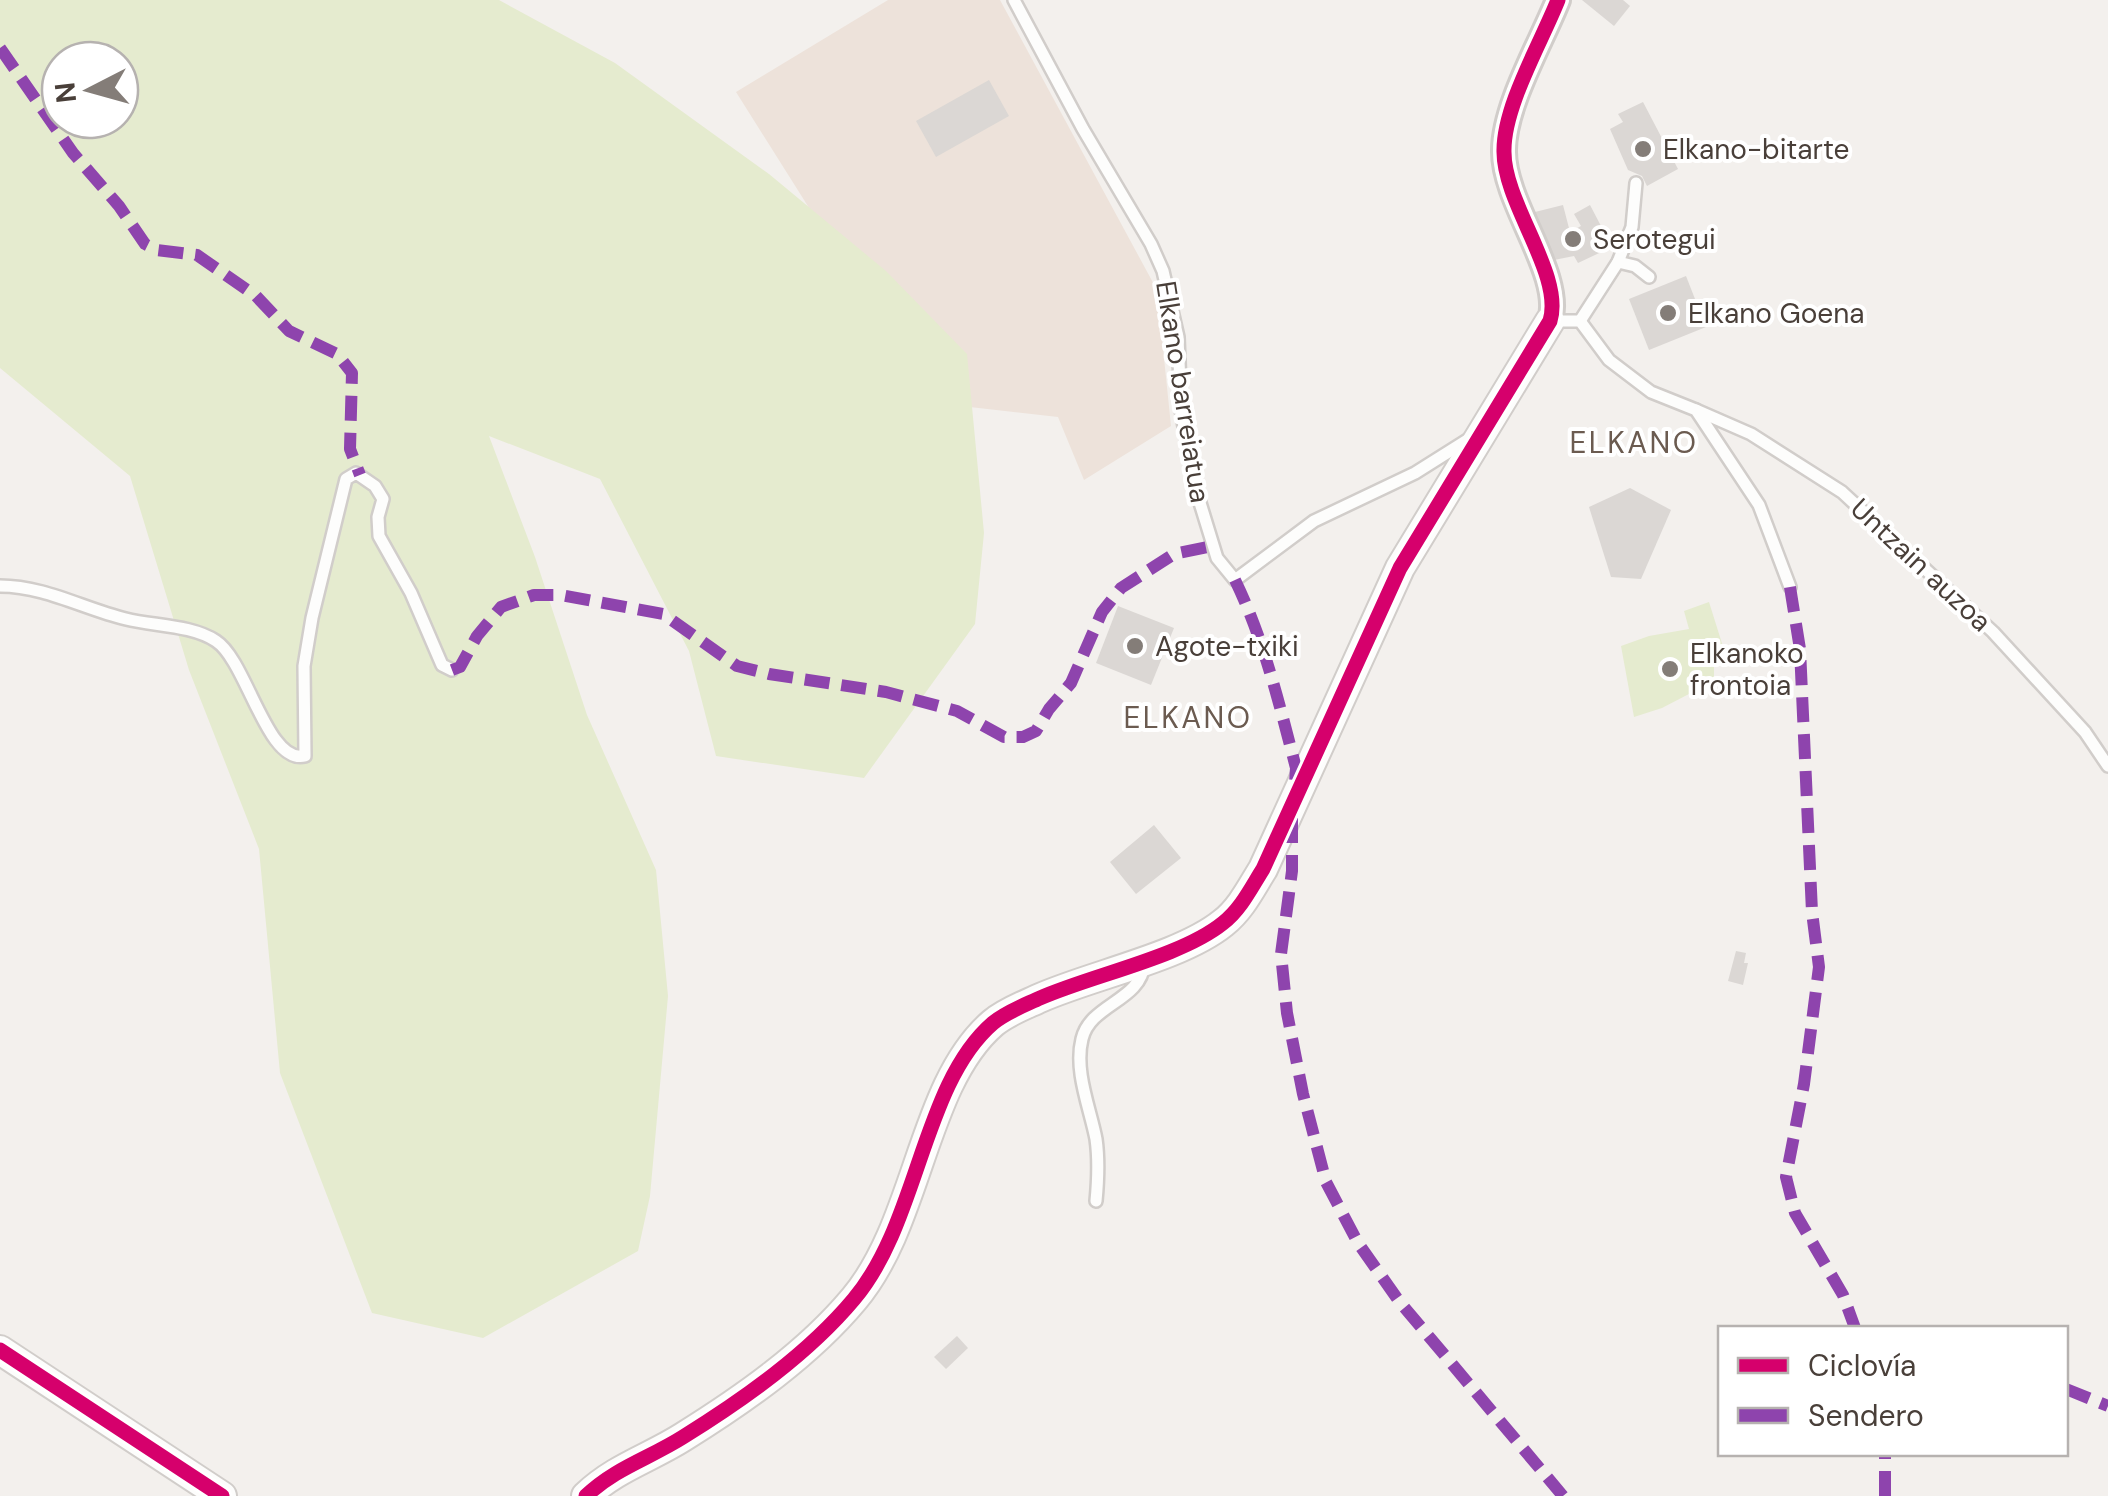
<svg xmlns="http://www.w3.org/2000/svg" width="2108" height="1496" font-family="'DM Sans',sans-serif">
	<rect width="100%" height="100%" fill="#f3f0ed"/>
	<path fill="#ede2da" d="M888,0H1000L1157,290L1171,426L1084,480L1058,417L926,402L828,238L736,92Z"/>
	<g fill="#e5ebcf" fill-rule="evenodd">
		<path d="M0,0H499L615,63L769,174L886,271L967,354L984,533L975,624L864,778L716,756L689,651L600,479L489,436L535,557L587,715L656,870L668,996L650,1196L638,1251L483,1338L372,1313L280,1073L259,849L189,670L130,476L0,368ZM60,60H120V120H60Z"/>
		<path d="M1709,602L1725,653L1714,657V681L1662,708L1634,717L1621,646L1649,636L1689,629L1684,611Z"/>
	</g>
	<g fill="#dbd7d4">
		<path d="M1582,0H1623L1630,6L1614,26Z"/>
		<path d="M989,80L1009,116L936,157L916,121Z"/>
		<path d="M1643,102L1678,169L1647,186L1642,176L1628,170L1610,129L1623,122L1618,114Z"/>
		<path d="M1563,205L1570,232L1581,226L1574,214L1590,205L1612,247L1578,263L1574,256L1544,262L1531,213Z"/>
		<path d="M1686,276L1706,327L1649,350L1629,299Z"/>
		<path d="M1630,488L1671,510L1641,579L1611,577L1589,507Z"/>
		<path d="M1118,606L1174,628L1151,685L1096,663Z"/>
		<path d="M1154,825L1181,858L1136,894L1110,862Z"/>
		<path d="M1736,951L1746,953L1744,963H1748L1743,985L1728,981Z"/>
		<path d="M957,1336L968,1348L946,1369L934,1357Z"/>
	</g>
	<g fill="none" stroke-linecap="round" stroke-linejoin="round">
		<g stroke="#d1cdca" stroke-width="16">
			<g id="service">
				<path d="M1014,0L1083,129L1151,244L1163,271L1178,337L1181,409L1193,480L1217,558L1235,580L1314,521L1415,473L1469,439"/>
				<path d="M1618,262L1635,266L1649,277"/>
				<path d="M1551,321H1580L1609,360L1651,392L1696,410L1759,505L1790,587"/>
				<path d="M1580,321L1618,262L1632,227L1636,183"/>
				<path d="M1696,410L1751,434L1842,492L1993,632L2085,732L2108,766"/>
				<path d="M0,586C45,586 84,609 126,619C154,626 192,625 216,641C247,661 267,765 305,756L304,666L312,618L346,479L356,473L375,486L383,499L378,517L379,536L411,593L442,665L452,670"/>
				<path d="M1096,1201C1098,1180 1099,1160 1096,1139C1090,1108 1074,1071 1082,1039C1090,1004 1141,1001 1144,964"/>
			</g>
		</g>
		<g stroke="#d1cdca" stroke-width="28">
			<path id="minor" d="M1550,321C1564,275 1504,204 1504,152C1503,107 1541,43 1558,0"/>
		</g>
		<g stroke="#d1cdca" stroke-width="32">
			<g id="tertiary">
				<path d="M0,1350L222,1496"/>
				<path d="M586,1496C615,1468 650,1458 683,1437C744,1399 808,1354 854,1299C919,1222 922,1084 993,1023C1006,1012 1025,1005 1040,998C1092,975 1181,957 1223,923C1241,909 1251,888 1263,869L1400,568L1550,321"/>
			</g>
		</g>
		<use href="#service" stroke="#fdfdfc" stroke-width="11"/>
		<use href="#minor" stroke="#fdfdfc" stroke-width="22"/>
		<use href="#tertiary" stroke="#fdfdfc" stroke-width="28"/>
		<g stroke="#8e44ad" stroke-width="12" stroke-dasharray="25 12" stroke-linecap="butt">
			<path d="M0,48L73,153L119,206L145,244L157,250L197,255L256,296L289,331L337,354L352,373L350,449L360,475"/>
			<path d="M1235,580C1264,640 1279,703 1296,768L1295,783"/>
			<path d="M1790,587L1800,649L1812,912L1819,967L1804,1084L1786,1177L1795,1213L1843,1295L1855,1328"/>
			<path d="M452,670L460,667L477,636L501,607L534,595H561L663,614L737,666L769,674L886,692L957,711L1004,737H1023L1036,731L1049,709L1071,683L1102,612L1121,588L1174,554L1212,546"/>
			<path d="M1292,818V871L1281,954L1287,1013L1303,1094L1326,1182L1358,1243L1399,1301L1563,1496"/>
			<path d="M2066,1389L2108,1406"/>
			<path d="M1885,1496V1454"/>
		</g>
		<g stroke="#fff" stroke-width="21">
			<g id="cycleway">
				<path d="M0,1350L222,1496"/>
				<path d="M586,1496C615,1468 650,1458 683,1437C744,1399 808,1354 854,1299C919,1222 922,1084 993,1023C1006,1012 1025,1005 1040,998C1092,975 1181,957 1223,923C1241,909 1251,888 1263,869L1400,568L1550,321C1564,275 1504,204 1504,152C1503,107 1541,43 1558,0"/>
			</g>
		</g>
		<use href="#cycleway" stroke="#d6006c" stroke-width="15"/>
	</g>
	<g fill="#847d78" stroke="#fff" stroke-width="4">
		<circle cx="1643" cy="149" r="10"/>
		<circle cx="1573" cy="239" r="10"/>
		<circle cx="1668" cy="313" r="10"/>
		<circle cx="1135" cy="646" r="10"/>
		<circle cx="1670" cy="669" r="10"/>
	</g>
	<g text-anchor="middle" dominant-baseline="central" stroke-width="8" stroke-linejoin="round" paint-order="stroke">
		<g font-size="28" fill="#493f39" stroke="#fff" text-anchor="start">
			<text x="1663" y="149">Elkano-bitarte</text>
			<text x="1593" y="239">Serotegui</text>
			<text x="1688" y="313">Elkano Goena</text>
			<text x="1155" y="646">Agote-txiki</text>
			<text x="1690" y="653">Elkanoko<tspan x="1690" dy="32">frontoia</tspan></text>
		</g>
		<g font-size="28" fill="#493f39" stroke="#fff">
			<text transform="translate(1183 392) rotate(81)">Elkano barreiatua</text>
			<text transform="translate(1921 565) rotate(43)">Untzain auzoa</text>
		</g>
		<g font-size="30" letter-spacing="2.5" fill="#6b5b50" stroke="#fff">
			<text x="1634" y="442">ELKANO</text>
			<text x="1188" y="717">ELKANO</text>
		</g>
	</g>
	<rect x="1718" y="1326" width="350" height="130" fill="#ffffff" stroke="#b6b2b0" stroke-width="2.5"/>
	<rect x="1738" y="1358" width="50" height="15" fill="#d6006c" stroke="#b6b2b0" stroke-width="2.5"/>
	<text x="1808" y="1376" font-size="30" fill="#493f39">Ciclovía</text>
	<rect x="1738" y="1408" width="50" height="15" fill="#8e44ad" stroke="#b6b2b0" stroke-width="2.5"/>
	<text x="1808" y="1426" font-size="30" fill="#493f39">Sendero</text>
	<g transform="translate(90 90) rotate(264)"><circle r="48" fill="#ffffff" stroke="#b6b2b0" stroke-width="2.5"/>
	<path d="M0-8L18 38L0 25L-18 38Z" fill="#847d78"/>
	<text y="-15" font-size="28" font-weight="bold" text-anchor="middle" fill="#493f39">N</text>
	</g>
</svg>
